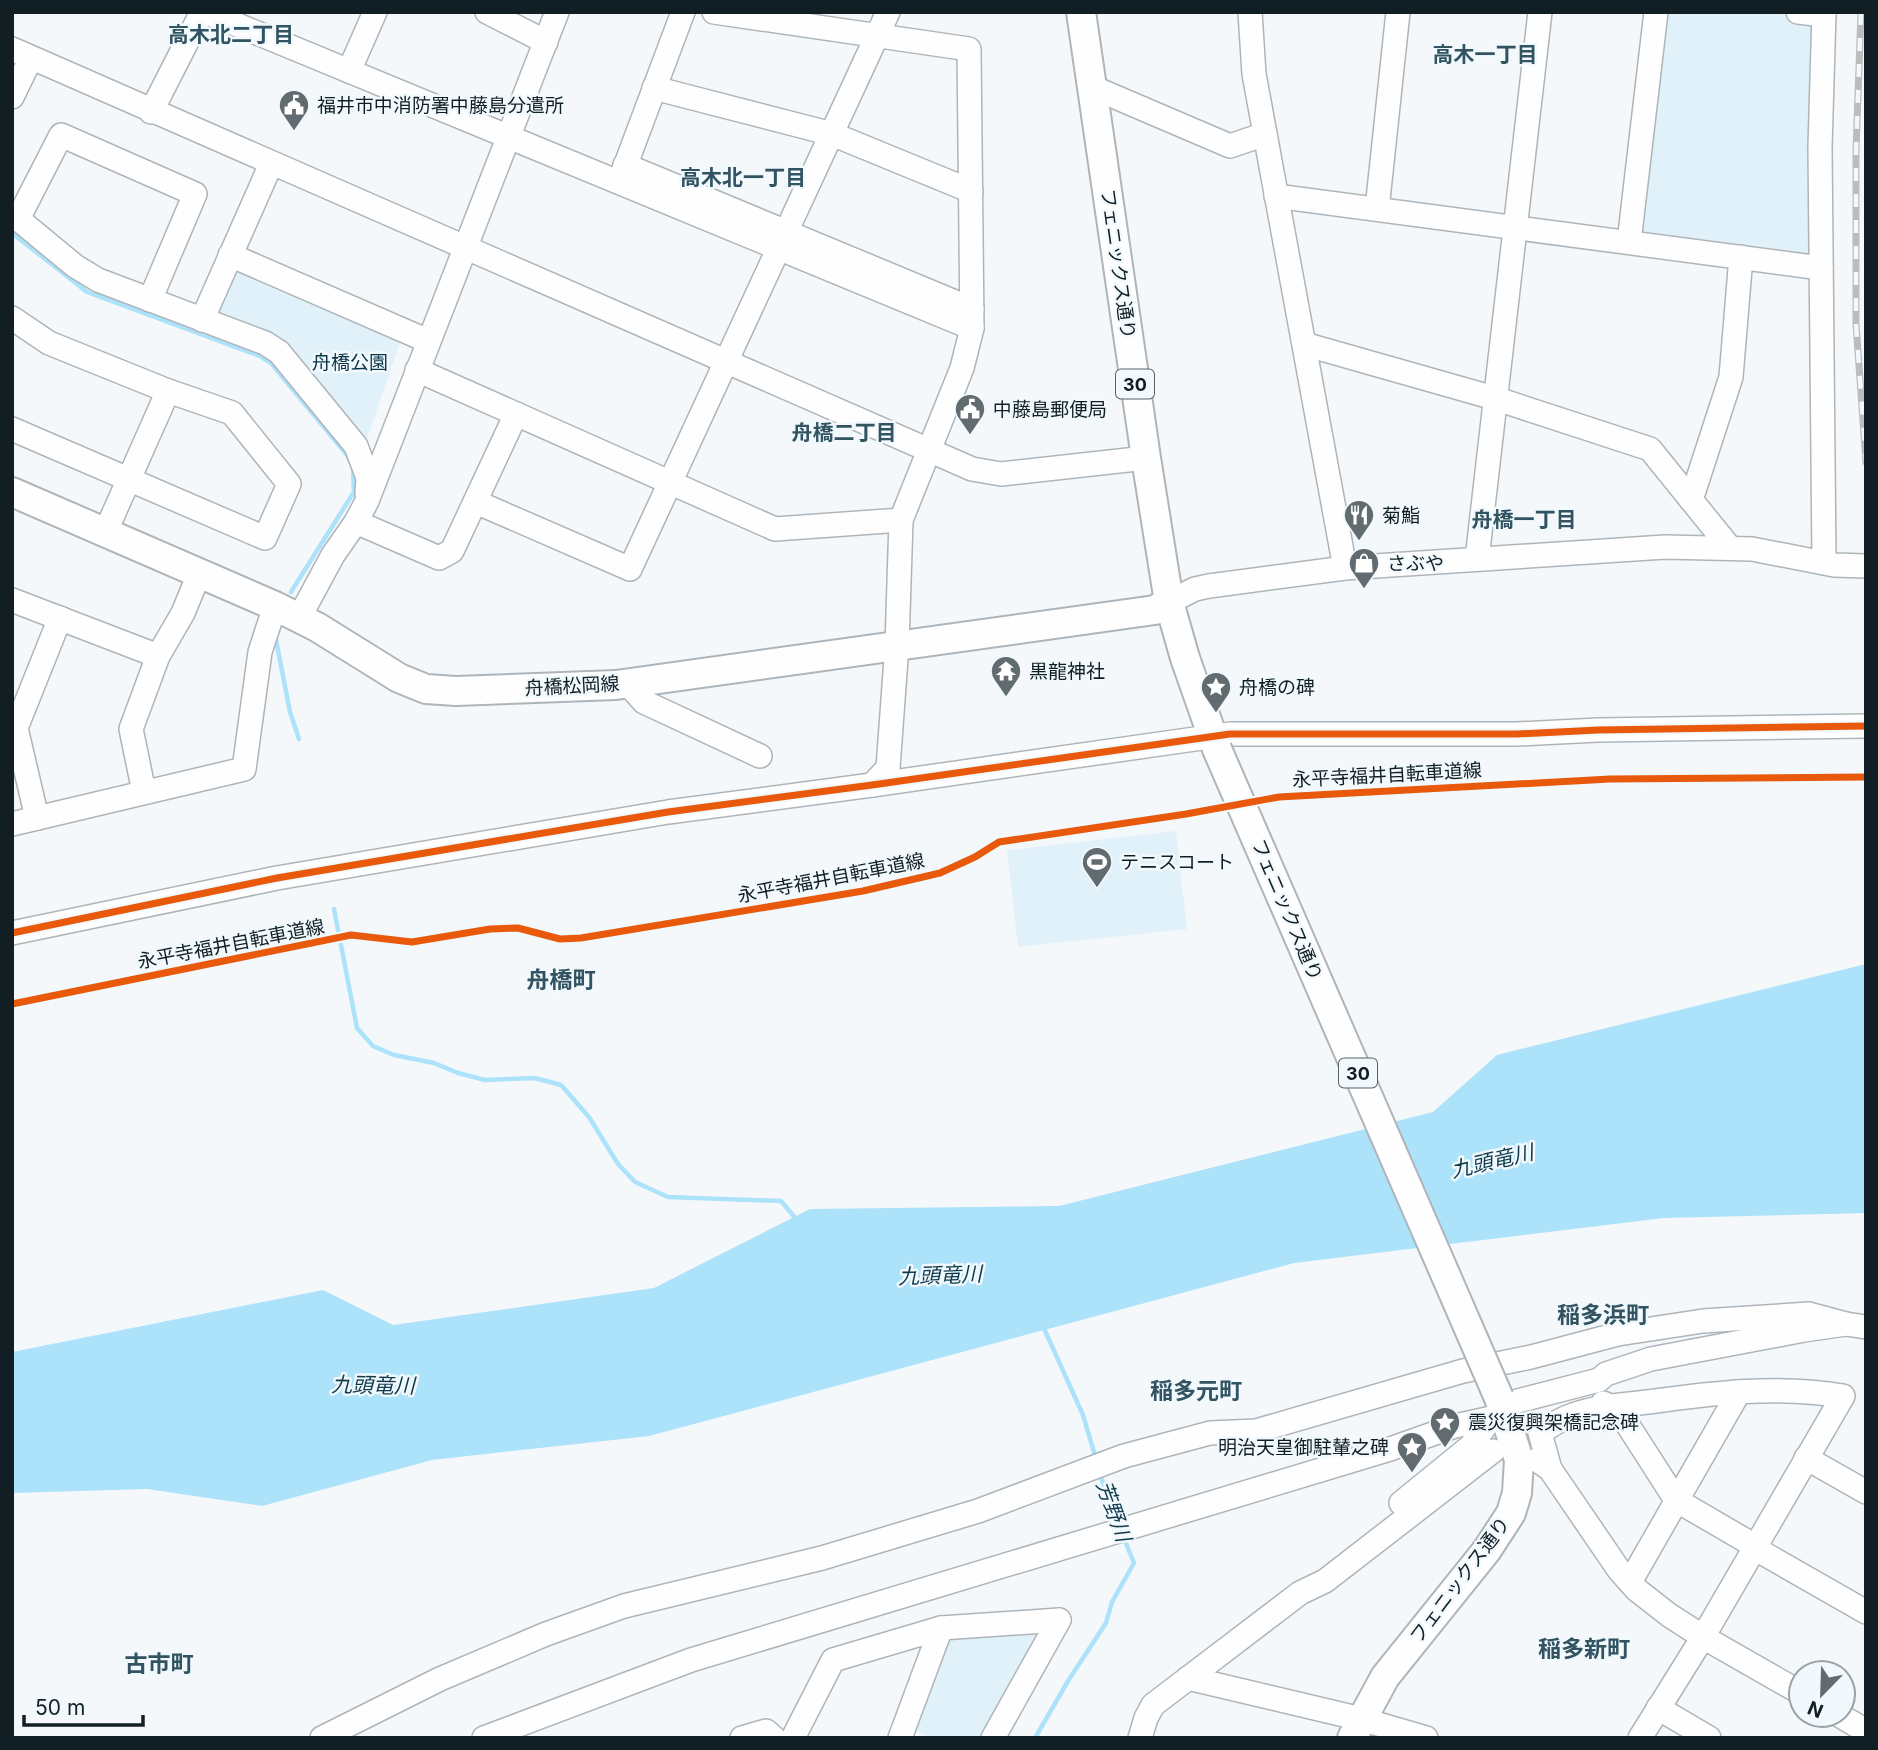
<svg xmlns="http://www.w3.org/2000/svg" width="1878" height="1750" font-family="Inter,'Noto Sans JP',sans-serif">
	<rect width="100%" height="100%" fill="#f5f8fa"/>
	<g fill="#e1f1f9">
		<path d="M1656,12H1798L1824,15L1821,268L1630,236Z"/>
		<path d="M235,263L401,339L366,442L331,403L213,313Z"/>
		<path d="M1176,831L1187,929L1018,947L1007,850Z"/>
		<path d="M1057,1624L987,1738H929L906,1724L941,1628Z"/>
	</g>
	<path fill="#ace2fa" d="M1866,964V1213L1664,1218L1294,1263L649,1436L432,1460L262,1506L147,1489L12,1493V1352L323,1290L393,1325L654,1288L810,1209L1059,1206L1433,1112L1497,1055Z"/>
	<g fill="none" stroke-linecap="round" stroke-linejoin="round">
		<g stroke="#ace2fa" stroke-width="4.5">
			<path d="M12,233L87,292L260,356L271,363L347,455L350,461"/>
			<path d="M291,592L354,492L353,469"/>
			<path d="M276,640L290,712L299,739"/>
			<path d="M334,909L357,1028L373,1046L394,1055L434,1063L458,1073L485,1080L535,1078L561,1085L589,1117L618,1164L635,1182L668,1197L781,1201L797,1220"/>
			<path d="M1042,1324L1083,1415L1096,1459"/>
			<path d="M1100,1474L1118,1525"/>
			<path d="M1035,1738L1068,1681L1106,1623L1112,1602L1134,1563L1123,1536"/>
		</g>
		<g stroke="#aeb5ba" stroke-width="26">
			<g id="minor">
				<path d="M206,12L972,328"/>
				<path d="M487,12L546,42"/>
				<path d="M1250,12L1254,74L1345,568"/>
				<path d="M1798,12L1824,15"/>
				<path d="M12,49L972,469L1001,474L1146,458"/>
				<path d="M349,71L375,12"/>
				<path d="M1092,87L1230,146L1265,134"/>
				<path d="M654,88L832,134L971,191"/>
				<path d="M12,97L31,58"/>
				<path d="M151,112L202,12"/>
				<path d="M625,165L972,309"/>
				<path d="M620,180L683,12"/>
				<path d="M1276,196L1821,268"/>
				<path d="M1377,209L1398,12"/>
				<path d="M12,214L75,266L98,280L265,343L279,352L356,446L368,478L367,494"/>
				<path d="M18,219L61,135L195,194L150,300"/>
				<path d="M1629,242L1656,12"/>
				<path d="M230,255L428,341"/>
				<path d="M12,318L49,343L168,391L232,413L289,484L265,538L12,429"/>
				<path d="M202,320L271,164"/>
				<path d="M1304,344L1494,398L1650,449L1730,548"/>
				<path d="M417,370L775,529L901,520L962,368L972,328L969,49L714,12"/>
				<path d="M1691,500L1731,377L1741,257"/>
				<path d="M476,502L630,569L888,12"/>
				<path d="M356,522L439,558L452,551L516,414"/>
				<path d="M105,533L168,391"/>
				<path d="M1477,559L1540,12"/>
				<path d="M1824,562L1820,147L1824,12"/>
				<path d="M12,600L158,656"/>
				<path d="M1169,602L1195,589L1209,586L1345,568L1665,547L1752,549L1834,565L1866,566"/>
				<path d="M299,618L333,555L356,522L367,501L557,12"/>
				<path d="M627,683L644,702L760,756"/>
				<path d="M872,785L888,768L897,645L901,520"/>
				<path d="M144,792L131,729L158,656L183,613L199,574"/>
				<path d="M37,818L16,728L60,618"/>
				<path d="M12,824L244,769L260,652L275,606"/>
				<path d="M12,933L277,878L668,812L872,785L1230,734H1517L1598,730L1866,726"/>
				<path d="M1603,1403L1612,1407L1624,1419L1676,1500L1755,1546"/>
				<path d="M1502,1405L1599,1380L1606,1374L1651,1359L1804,1330L1846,1324L1866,1327"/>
				<path d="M1806,1458L1866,1492"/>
				<path d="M1537,1460L1550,1469L1619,1570L1637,1590L1669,1615L1703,1637L1801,1693"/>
				<path d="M1550,1469L1540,1433C1551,1425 1561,1419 1573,1415C1597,1406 1624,1405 1648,1402C1713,1393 1777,1385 1843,1396L1703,1637L1640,1738"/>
				<path d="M1401,1503L1471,1446L1491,1418"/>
				<path d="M1754,1548L1866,1612"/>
				<path d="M1630,1582L1739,1392"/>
				<path d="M1188,1678L1361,1719L1426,1738"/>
				<path d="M1658,1708L1709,1738"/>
				<path d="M1839,1715L1866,1731"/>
				<path d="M322,1738L440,1679L546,1634L624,1606L822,1558L978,1511L1124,1456L1210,1433L1256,1431L1463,1371L1531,1357L1618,1334L1703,1321L1809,1314L1846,1324"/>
				<path d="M484,1738L691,1660L1390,1449L1455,1426L1505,1415"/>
				<path d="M742,1738L766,1731L774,1738"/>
				<path d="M793,1738L833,1660L941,1628L1059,1620"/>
				<path d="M900,1738L941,1628"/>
				<path d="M993,1738L1059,1620"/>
				<path d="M1140,1738L1146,1718L1153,1705L1300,1593L1325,1581L1493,1451"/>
			</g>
		</g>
		<g stroke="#aeb5ba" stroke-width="32">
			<g id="major">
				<path d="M1081,12L1146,458L1169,602L1185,658L1217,749"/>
				<path d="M12,492L275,606L317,627L399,678L426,689L456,691L616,685L1155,610L1169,602"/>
				<path d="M1352,1738L1385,1677L1487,1550L1511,1513L1517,1493L1519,1460L1499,1398"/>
			</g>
		</g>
		<use href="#minor" stroke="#fefefe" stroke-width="23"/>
		<use href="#major" stroke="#fefefe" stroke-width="28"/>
		<g stroke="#babcbd" stroke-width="7">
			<path id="rail" d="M1861,12L1856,151V324L1866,462"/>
		</g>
		<use href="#rail" stroke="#f2f9fd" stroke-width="4.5" stroke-dasharray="13" stroke-linecap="butt"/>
		<g stroke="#aeb5ba" stroke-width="32" stroke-linecap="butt">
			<path id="major-bridge" d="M1217,749L1499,1398"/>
		</g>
		<use href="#major-bridge" stroke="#fefefe" stroke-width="28"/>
		<g stroke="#f2f9fd" stroke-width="11">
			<g id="cycleway">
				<path d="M12,933L277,878L668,812L872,785L1230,734H1517L1598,730L1866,726"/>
				<path d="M12,1004L351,935L412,942L490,929L518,928L560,939L581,938L863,891L940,873L975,857L999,842L1186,814L1279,797L1610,779L1866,777"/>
			</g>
		</g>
		<use href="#cycleway" stroke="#e8590c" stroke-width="7"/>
	</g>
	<defs>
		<g id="civic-pin" transform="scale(1.575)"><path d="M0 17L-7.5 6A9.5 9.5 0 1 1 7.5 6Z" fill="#616b70" stroke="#f2f9fd"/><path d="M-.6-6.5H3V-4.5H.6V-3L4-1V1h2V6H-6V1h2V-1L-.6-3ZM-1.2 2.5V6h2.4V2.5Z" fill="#fff"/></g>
		<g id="restaurant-pin" transform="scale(1.575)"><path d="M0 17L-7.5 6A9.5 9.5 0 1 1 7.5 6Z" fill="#616b70" stroke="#f2f9fd"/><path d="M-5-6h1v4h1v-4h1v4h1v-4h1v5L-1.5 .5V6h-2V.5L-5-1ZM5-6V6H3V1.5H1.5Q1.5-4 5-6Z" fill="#fff"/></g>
		<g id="shop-pin" transform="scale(1.575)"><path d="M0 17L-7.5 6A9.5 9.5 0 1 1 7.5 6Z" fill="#616b70" stroke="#f2f9fd"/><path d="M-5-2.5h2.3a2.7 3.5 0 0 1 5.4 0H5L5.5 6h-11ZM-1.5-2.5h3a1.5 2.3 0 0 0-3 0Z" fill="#fff"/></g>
		<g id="temple-pin" transform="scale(1.575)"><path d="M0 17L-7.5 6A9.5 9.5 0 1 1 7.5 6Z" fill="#616b70" stroke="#f2f9fd"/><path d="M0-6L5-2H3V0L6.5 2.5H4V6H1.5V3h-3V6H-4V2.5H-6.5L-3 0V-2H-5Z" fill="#fff"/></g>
		<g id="sight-pin" transform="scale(1.575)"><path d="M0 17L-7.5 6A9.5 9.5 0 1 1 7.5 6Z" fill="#616b70" stroke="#f2f9fd"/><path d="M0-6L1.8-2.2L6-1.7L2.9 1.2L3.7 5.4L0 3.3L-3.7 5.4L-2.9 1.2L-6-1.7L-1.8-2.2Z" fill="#fff"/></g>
		<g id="stadium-pin" transform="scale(1.575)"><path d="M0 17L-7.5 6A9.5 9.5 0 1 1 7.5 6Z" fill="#616b70" stroke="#f2f9fd"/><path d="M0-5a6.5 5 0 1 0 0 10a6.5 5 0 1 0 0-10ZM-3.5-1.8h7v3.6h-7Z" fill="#fff"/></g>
	</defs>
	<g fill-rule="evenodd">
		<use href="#civic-pin" x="294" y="105"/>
		<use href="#civic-pin" x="970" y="409"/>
		<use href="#restaurant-pin" x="1359" y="515"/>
		<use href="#shop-pin" x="1364" y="563"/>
		<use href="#temple-pin" x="1006" y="671"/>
		<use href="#sight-pin" x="1216" y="687"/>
		<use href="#stadium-pin" x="1097" y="862"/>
		<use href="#sight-pin" x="1445" y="1422"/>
		<use href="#sight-pin" x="1412" y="1447"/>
	</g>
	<g text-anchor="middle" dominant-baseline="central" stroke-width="5" stroke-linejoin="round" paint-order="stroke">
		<g fill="#f2f9fd" stroke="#546066" stroke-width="2">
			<rect x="1116" y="369.5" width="38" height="29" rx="5"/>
			<rect x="1339" y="1058.5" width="38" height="29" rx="5"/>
		</g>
		<g font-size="18" font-weight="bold" fill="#111f25">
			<text x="1135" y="384">30</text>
			<text x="1358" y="1073">30</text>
		</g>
		<g font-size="19" fill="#111f25" stroke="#f2f9fd" text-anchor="start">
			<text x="317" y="105">福井市中消防署中藤島分遣所</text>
			<text x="993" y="409">中藤島郵便局</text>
			<text x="1382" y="515">菊鮨</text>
			<text x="1387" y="563">さぶや</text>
			<text x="1029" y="671">黒龍神社</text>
			<text x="1239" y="687">舟橋の碑</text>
			<text x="1120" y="862">テニスコート</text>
			<text x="1468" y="1422">震災復興架橋記念碑</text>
			<text x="1389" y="1447" text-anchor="end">明治天皇御駐輦之碑</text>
		</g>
		<g font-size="19" fill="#111f25" stroke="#f2f9fd">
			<text transform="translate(1118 264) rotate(82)">フェニックス通り</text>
			<text transform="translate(572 686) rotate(-3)">舟橋松岡線</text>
			<text transform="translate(1387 775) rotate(-3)">永平寺福井自転車道線</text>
			<text transform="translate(831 878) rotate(-11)">永平寺福井自転車道線</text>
			<text transform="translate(1287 910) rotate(67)">フェニックス通り</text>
			<text transform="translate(231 944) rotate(-11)">永平寺福井自転車道線</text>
			<text transform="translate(1460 1580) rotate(-53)">フェニックス通り</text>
		</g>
		<g font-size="19" fill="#083647" stroke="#f2f9fd">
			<text x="350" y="362">舟橋公園</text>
		</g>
		<g font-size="21" font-weight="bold" fill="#325361" stroke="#f2f9fd">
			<text x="231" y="34">高木北二丁目</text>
			<text x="1485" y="54">高木一丁目</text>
			<text x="743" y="177">高木北一丁目</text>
			<text x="844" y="432">舟橋二丁目</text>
			<text x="1524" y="519">舟橋一丁目</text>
		</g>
		<g font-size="21" font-style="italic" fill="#0f3b4d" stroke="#f2f9fd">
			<text transform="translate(1492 1161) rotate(-13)">九頭竜川</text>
			<text transform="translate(940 1275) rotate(-2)">九頭竜川</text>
			<text transform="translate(373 1385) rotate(1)">九頭竜川</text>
			<text transform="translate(1114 1511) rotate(70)">芳野川</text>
		</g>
		<g font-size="23" font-weight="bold" fill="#325361" stroke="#f2f9fd">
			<text x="561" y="980">舟橋町</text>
			<text x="1603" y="1315">稲多浜町</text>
			<text x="1196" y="1391">稲多元町</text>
			<text x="1584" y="1649">稲多新町</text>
			<text x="159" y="1664">古市町</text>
		</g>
	</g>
	<rect width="1878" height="1750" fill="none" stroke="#111f25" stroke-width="28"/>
	<g transform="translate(1822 1694) rotate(203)"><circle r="33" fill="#f2f9fd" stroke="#98a2a7" stroke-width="2"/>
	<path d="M0-5L12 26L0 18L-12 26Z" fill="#616b70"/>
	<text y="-10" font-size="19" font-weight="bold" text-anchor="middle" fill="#111f25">N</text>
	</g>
	<path d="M24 1715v10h119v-10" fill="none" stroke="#111f25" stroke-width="3.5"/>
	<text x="35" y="1715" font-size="21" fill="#111f25" stroke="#f2f9fd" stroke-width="5" paint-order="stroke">50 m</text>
</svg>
